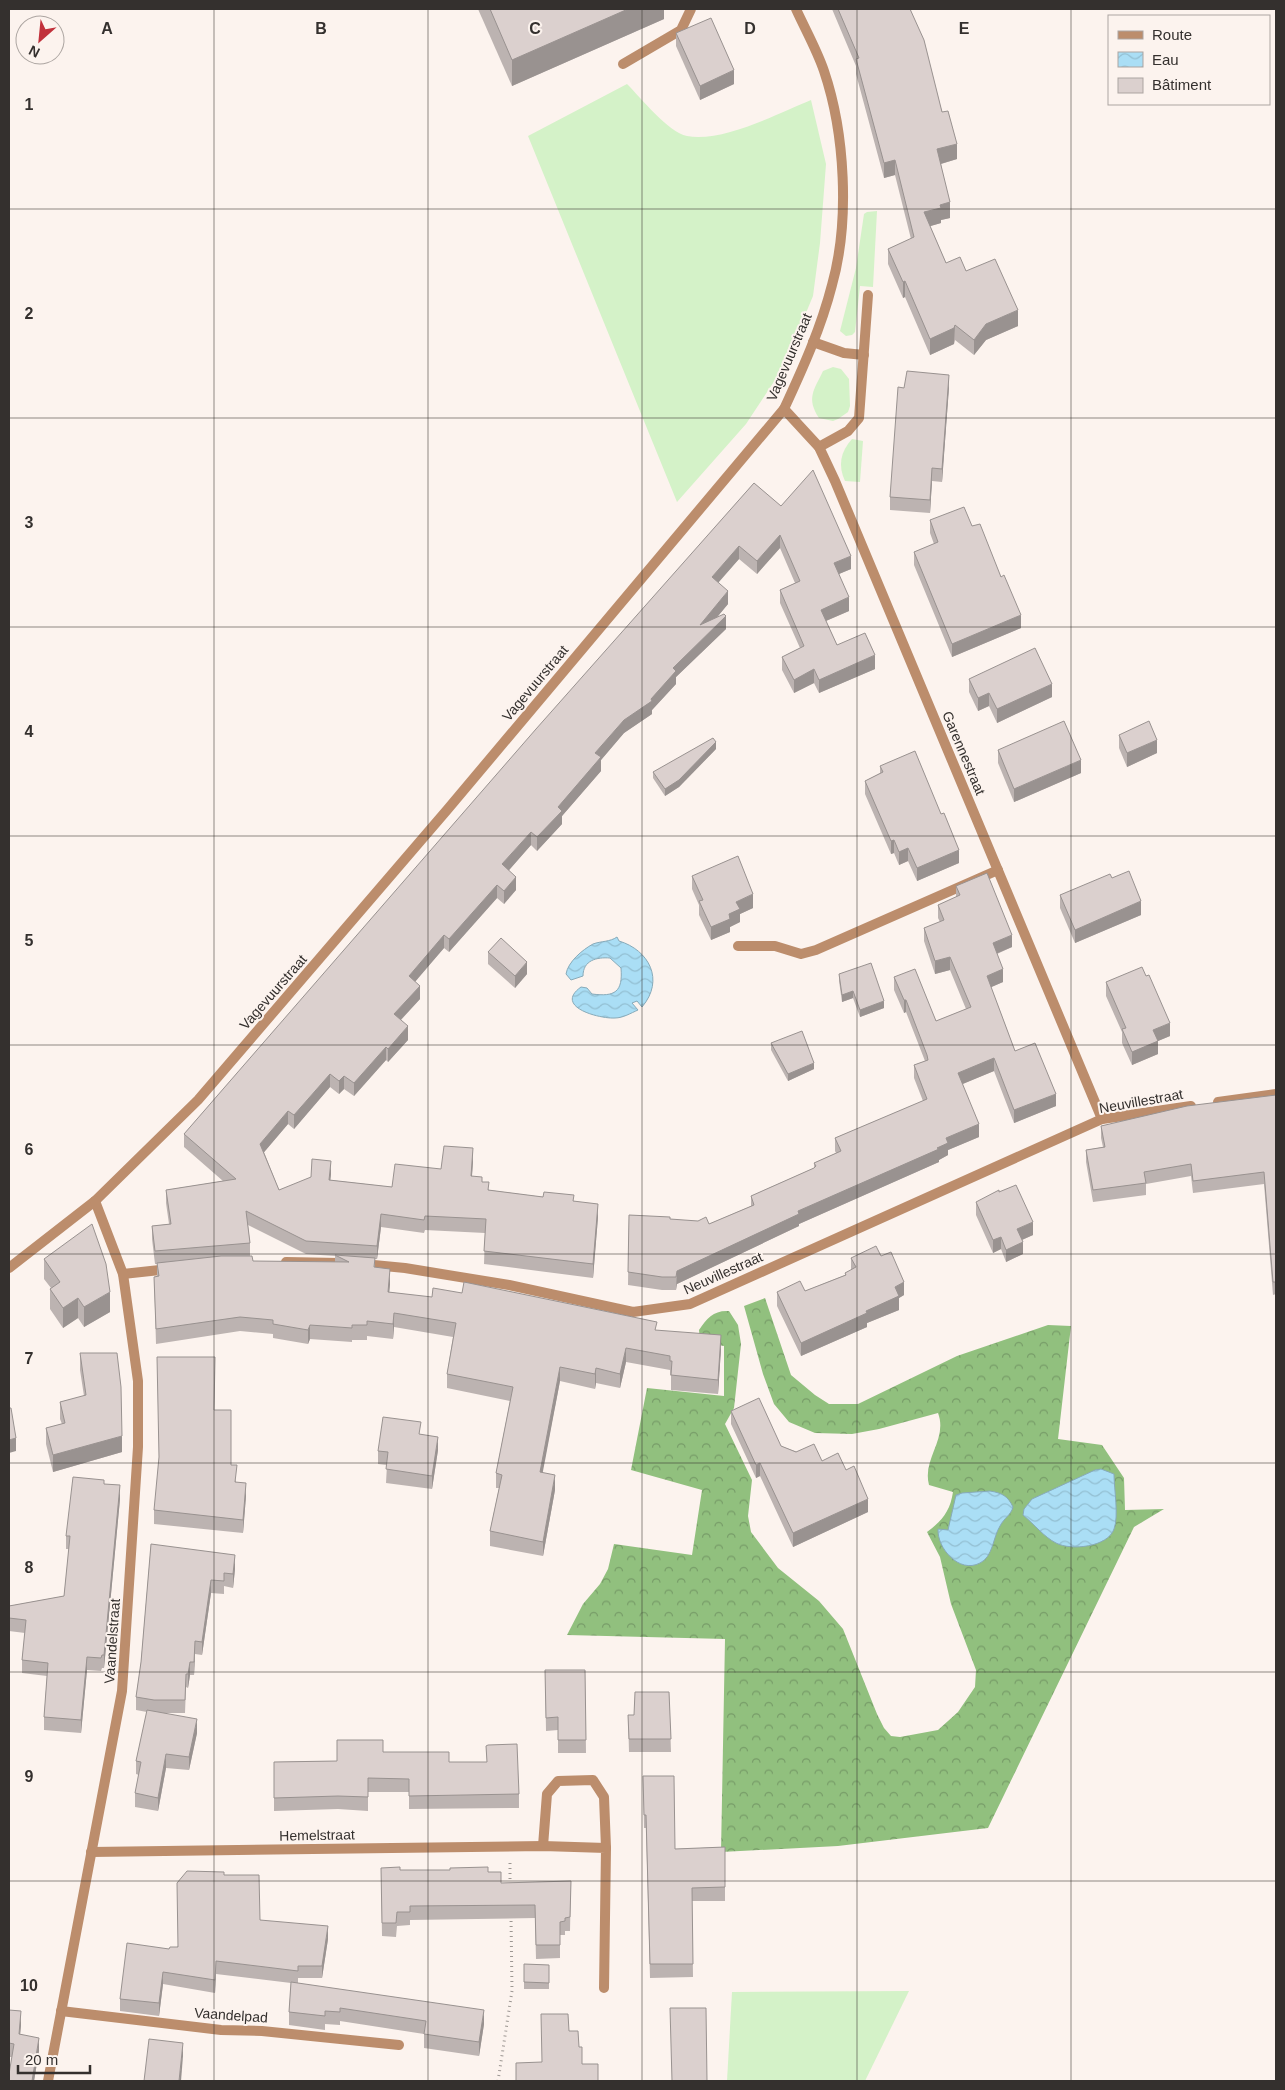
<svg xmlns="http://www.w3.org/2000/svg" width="1285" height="2090" font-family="Arial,sans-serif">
	<defs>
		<pattern id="forest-crowns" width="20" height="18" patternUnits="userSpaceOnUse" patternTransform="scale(1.25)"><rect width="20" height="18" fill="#91c07e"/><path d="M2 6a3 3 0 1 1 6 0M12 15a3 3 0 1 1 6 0" fill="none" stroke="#779c68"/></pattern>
		<pattern id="water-waves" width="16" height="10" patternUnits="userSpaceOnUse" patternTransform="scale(1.25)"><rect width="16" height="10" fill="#aadef5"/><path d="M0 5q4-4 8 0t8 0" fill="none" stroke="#93bfd2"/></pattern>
	</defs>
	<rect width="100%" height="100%" fill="#fcf3ee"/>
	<g fill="#d4f2c8">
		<path d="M627,84C641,98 668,132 687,136C722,143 779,113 811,100L826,164L820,243L813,296L783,368L746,424L677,502L528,136Z"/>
		<path d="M877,211L873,287L860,286L855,332L852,335L846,336L840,331L856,268L864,214L867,212Z"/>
		<path d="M833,367L841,369L849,379L850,406L848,412L838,419L833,421L819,418C806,398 814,390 823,371Z"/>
		<path d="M852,439L863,441L860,482L845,481C838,466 840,452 852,439Z"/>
		<path d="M909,1991L865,2081H727L732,1992Z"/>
	</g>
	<path fill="url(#forest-crowns)" d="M765,1298L791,1375L815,1395L829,1404H858L957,1356L1048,1325L1071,1326L1058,1439L1102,1445L1124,1478L1125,1510L1164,1509L1134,1527L988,1828L838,1846L721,1852L725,1639L567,1635L583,1604L600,1584L608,1569L614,1544L692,1555L702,1490L631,1470L647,1388L724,1396V1346L700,1342L699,1330C707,1318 714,1310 729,1311L738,1325L741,1344L734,1408L725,1424L752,1480L748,1516L751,1532L778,1568L819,1601L843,1629L877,1714L884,1728L891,1736L900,1737L938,1730L958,1712L975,1687L976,1670L951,1604L940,1557L927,1532C943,1520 950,1511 953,1492L929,1485C922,1459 948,1439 938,1413L879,1429L852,1434L815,1433L789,1422L774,1404L763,1374L744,1306Z"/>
	<g fill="url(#water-waves)" stroke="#87aab9">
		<path d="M617,937L619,941C649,950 665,980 642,1007L637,1001L632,1003L638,1010C631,1013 623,1018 615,1018C600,1019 553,1007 581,987L587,988L592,994C615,997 623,992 621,968L610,958C597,957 583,960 583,976L571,980L566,974C568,962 582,950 593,944C601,941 610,942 617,937Z"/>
		<path d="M1101,1469L1114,1474C1114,1489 1119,1516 1114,1529C1108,1547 1071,1551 1056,1543C1044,1537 1034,1524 1023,1515L1024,1509L1032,1499L1095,1470Z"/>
		<path d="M990,1491C1002,1493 1008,1496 1013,1507C1011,1515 1004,1518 1000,1526C993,1537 993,1557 980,1563C959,1574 937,1548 938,1529L948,1530L956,1495L962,1493Z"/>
	</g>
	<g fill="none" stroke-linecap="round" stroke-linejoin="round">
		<g stroke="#9d9793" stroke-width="3" stroke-dasharray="1 4" stroke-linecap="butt">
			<path d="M510,1863V1887"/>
			<path d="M498,2081L512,1991L511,1916"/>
		</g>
		<g stroke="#bc8d6c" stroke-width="10">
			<path d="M623,64L681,30L691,9"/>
			<path d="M813,342L844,353L864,355"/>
			<path d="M819,447L848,431L859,418L868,295"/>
			<path d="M738,946H775L801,954L816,950L998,870"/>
		</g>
		<g stroke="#bc8d6c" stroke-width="10">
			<path d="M784,409L819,447L835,481L1102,1119"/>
			<path d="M1218,1102L1276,1094"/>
			<path d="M286,1262L339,1263"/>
			<path d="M363,1264L405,1268L509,1285L633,1312L690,1304L1102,1119L1191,1106"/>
			<path d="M9,1268L95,1201L198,1100L447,810L784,409C803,368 821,328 832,285C850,221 845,133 824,71C817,50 805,29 796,9"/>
			<path d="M123,1274L169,1269"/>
			<path d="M543,1846L547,1794L558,1781L593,1780L604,1797L606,1848"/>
			<path d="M91,1852L543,1846L606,1848L604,1988"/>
			<path d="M61,2011L221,2030L262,2031L399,2045"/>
			<path d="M48,2081L122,1691L138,1447V1381L123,1274L95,1201"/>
		</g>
	</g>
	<g fill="#bcb3b1" fill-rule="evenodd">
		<path d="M478,9H664V19L512,86Z"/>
		<path d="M832,9H910L957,159L941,164L950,218L941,220V223L930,226L946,263L966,271L1018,326L986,340L974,355L955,340L954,344L930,355L905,297L903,298L888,264V249L911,239L895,175L884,178L856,74V66Z"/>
		<path d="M676,33L734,84L700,100L676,46Z"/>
		<path d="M949,387L942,482L932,481L930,513L890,510V497L904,388Z"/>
		<path d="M754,483L851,569L839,574L849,611L826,621L837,645L875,669L819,693L814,683L794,693L782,670V657L800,648L780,603V590L795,583L780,548L757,574L739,559L718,582L728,604L717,617L726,629L676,677V684L652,710V714L624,733L601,760V771L562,816V824L537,851L531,845L509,870L516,890L504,904L497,898L449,952L444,948L415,981L420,999L401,1020L408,1040L388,1062L386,1060L354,1096L344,1089L339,1094L330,1087L294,1129L288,1124L264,1152L279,1190L331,1174L330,1180L392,1187L441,1169L473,1161L472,1176L482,1182L489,1190L574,1201L598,1217L593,1278L484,1264L485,1233L425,1230L424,1233L381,1227L377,1259H375V1268L390,1284L389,1292L657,1331L721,1349L718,1394L671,1390V1375L670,1376V1370L626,1362L620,1388L596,1383L595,1389L560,1381L542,1473L555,1490L543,1556L490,1546V1531L499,1488H496V1473L510,1401L447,1388V1374L453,1337L394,1327L393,1339L367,1336V1340H352V1342L310,1339L308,1344L273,1338V1334L240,1331L156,1344L154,1277L157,1276V1264H155L152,1239V1226L169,1224L166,1203V1190L223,1181L184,1147V1134ZM248,1225L306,1254L335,1256V1262L253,1261L250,1256V1243Z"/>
		<path d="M930,520L972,526L1001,577L1021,628L952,657L914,565V552L934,544L930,533Z"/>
		<path d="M969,679L1052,697L997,723L989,706L978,711L969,692Z"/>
		<path d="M1119,735L1157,753L1127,767L1119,748Z"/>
		<path d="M716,749L679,787L665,796L653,778V772Z"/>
		<path d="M998,750L1081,773L1014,802L998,763Z"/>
		<path d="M880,766L959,863L917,881L908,861L899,865L894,853L891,854L865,794V781L880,773Z"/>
		<path d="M692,876L753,908L740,914V922L730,927V932L711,940L699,915V905L692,889Z"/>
		<path d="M1112,878L1141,915L1075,943L1060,908V895Z"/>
		<path d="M956,886L1012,947L997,954L1003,982L991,987L1015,1051L1056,1106L1014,1123L994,1071L962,1084L979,1137L948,1150V1155L939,1160V1162L799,1224V1226L677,1284L676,1290H662L628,1285L629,1215L670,1219L709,1224L751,1206V1196L814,1168V1163L836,1153L835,1151V1138L923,1101L914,1078V1065L925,1061L906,1012L904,1013L894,990V977L936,1021L966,1009L950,970L935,974L924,941V928L940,922L938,918V905L956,897Z"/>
		<path d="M488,952L527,974L515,988L488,964Z"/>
		<path d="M839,974L884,1008L860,1017L853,998L842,1002L839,981Z"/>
		<path d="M1106,982L1170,1036L1158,1041V1054L1132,1065L1122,1043V1032L1106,996Z"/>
		<path d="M771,1043L814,1069L788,1081L771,1050Z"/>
		<path d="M1276,1095V1294L1273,1295L1264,1184L1193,1193L1191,1176L1146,1184V1195L1093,1202L1086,1162V1150L1103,1147L1101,1138V1126Z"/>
		<path d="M976,1202L1033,1235L1022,1240L1023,1254L1006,1262L1001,1249L993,1253L976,1215Z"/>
		<path d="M881,1256L904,1295L899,1298V1310L867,1323V1327L801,1356L777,1306V1292L805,1291L845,1275V1273L851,1270V1258Z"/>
		<path d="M44,1259L110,1312L84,1327L78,1318L63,1328L50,1309V1289L51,1288L44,1279Z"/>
		<path d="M80,1353L122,1452L53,1472L46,1444V1428L62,1424L60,1419V1402L84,1396L80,1370Z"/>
		<path d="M215,1370L214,1410L236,1482L246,1496L243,1533L154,1524V1510Z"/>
		<path d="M731,1411L781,1446L846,1470L868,1512L793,1547L760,1476L756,1478L731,1424Z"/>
		<path d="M421,1434L438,1450L432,1489L386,1483L387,1465L378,1464V1451Z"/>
		<path d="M104,1484L120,1499L104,1668H102L101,1671L87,1670L81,1733L44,1730V1717L47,1676L22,1673V1660L25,1633L9,1631V1606L64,1596L69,1549H66V1536Z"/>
		<path d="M151,1544L235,1569L233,1588L224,1586V1594L211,1593L202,1655L195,1654L194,1675H190L188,1688L186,1687L185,1713H165L197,1733L189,1770L166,1768L158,1811L135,1807V1793L139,1775L136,1774V1761L147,1712L136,1710V1697L141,1662Z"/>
		<path d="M545,1670H585L586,1753H558V1730L546,1731Z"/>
		<path d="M669,1692L671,1752H629L628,1715H634Z"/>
		<path d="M486,1746L519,1794V1808L409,1809V1792H368V1811L338,1809L274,1811V1762L337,1761L383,1752L449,1762H487Z"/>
		<path d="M643,1776L675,1849L725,1847V1901H692L693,1977L650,1978L646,1828H644Z"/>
		<path d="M381,1868L400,1870L488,1872L501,1883L571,1881L570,1931H565V1935H560V1958L536,1959L535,1918L410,1920V1925L397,1926L396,1937L382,1936Z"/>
		<path d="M224,1875L260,1920L328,1939L322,1978H298V1983L484,2024L479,2056L424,2048V2034L340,2021V2025L325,2024V2030L289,2025V2012L291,1983L216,1974L215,1993L163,1984L159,2016L120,2011V1999L169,1949L177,1947Z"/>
		<path d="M524,1964L549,1965V1989H524Z"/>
		<path d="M9,2010L21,2025L20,2034L39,2051L34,2081H9L12,2057H9Z"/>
	</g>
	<g fill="#999290">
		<path d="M628,9H664V19L512,86V60Z"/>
		<path d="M734,70V84L700,100V86Z"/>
		<path d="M957,144V159L937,165V149Z"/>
		<path d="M895,160V175L884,178V163Z"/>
		<path d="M950,202V218L941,220V223L924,228V212L940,205Z"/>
		<path d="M905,281V297L903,298V282Z"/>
		<path d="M1018,310V326L986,340L974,355V340L986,324Z"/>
		<path d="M955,325L954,344L930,355V339Z"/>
		<path d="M949,375V387L942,482V469Z"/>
		<path d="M932,468V481L930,513V500Z"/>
		<path d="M780,535V548L757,574V561Z"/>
		<path d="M739,546V559L712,590V577Z"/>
		<path d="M851,556V569L834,576V563Z"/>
		<path d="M728,591V604L700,638V625Z"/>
		<path d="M849,597V611L821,623V610Z"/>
		<path d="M1021,615V628L952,657V644Z"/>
		<path d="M726,616V629L676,677V684L652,710V714L624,733L601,760V771L562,816V824L537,851V837L595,753L624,720L651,699L673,668Z"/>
		<path d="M875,655V669L819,693V680Z"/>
		<path d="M814,669V683L794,693V680Z"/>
		<path d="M1052,684V697L997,723V709Z"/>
		<path d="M989,693V706L978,711V698Z"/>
		<path d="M1157,740V753L1127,767V753Z"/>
		<path d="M716,742V749L679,787L665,796V789Z"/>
		<path d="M1081,760V773L1014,802V789Z"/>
		<path d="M531,832V845L502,878V864Z"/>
		<path d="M894,840V853L891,854V841Z"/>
		<path d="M908,848V861L899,865V852Z"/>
		<path d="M959,850V863L917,881V868Z"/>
		<path d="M516,877V890L504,904V891Z"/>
		<path d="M497,885V898L449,952V939Z"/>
		<path d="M753,894V908L740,914V922L730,927V932L711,940V927L729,914L736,902Z"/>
		<path d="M1141,901V915L1075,943V930Z"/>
		<path d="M444,935V948L409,989V976Z"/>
		<path d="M1012,935V947L993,955V943Z"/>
		<path d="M950,957V970L935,974V961Z"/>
		<path d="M527,962V974L515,988V976Z"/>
		<path d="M1003,969V982L987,989V976Z"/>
		<path d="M420,986V999L394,1027V1014Z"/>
		<path d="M853,991V998L842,1002V995Z"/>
		<path d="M904,1000H906V1012L904,1013Z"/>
		<path d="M884,1001V1008L860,1017V1010Z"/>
		<path d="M1170,1023V1036L1158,1041V1054L1132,1065V1052L1153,1030Z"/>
		<path d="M408,1026V1040L388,1062V1049Z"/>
		<path d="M386,1047V1060L354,1096V1083Z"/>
		<path d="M994,1058V1071L958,1086V1073Z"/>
		<path d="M814,1063V1069L788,1081V1074Z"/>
		<path d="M330,1074V1087L294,1129V1115Z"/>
		<path d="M344,1076V1089L339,1094V1081Z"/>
		<path d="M1056,1094V1106L1014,1123V1110Z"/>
		<path d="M288,1111V1124L260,1157V1144Z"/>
		<path d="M979,1124V1137L948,1150V1155L939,1160V1162L799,1224V1226L677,1284L676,1290L677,1271L798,1211L937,1148L946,1138Z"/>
		<path d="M473,1148V1161L471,1189V1176Z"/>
		<path d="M331,1161V1174L329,1193V1180Z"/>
		<path d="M598,1204V1217L593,1278V1264Z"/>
		<path d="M381,1214V1227L377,1259V1246Z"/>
		<path d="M1033,1222V1235L1017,1242V1229Z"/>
		<path d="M1001,1237V1249L993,1253V1240Z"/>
		<path d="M1023,1242V1254L1006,1262V1250Z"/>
		<path d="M390,1269V1284L388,1306V1292Z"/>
		<path d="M904,1282V1295L899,1298V1310L867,1323V1327L801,1356V1343L866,1311L895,1287Z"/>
		<path d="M110,1292V1312L84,1327V1307Z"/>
		<path d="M78,1298V1318L63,1328V1308Z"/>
		<path d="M394,1313V1327L393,1339V1324Z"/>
		<path d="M310,1325V1339L308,1344V1330Z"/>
		<path d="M721,1335V1349L718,1394V1380Z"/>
		<path d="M626,1348V1362L620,1388V1374Z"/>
		<path d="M560,1367V1381L540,1487V1472Z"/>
		<path d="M596,1368V1383L595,1389V1374Z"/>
		<path d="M122,1436V1452L53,1472V1455Z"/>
		<path d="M438,1437V1450L432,1489V1476Z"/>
		<path d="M16,1438V1451L9,1453V1440Z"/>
		<path d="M760,1463V1476L756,1478V1465Z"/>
		<path d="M555,1475V1490L543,1556V1542Z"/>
		<path d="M246,1483V1496L243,1533V1520Z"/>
		<path d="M120,1485V1499L104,1668V1655Z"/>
		<path d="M868,1499V1512L793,1547V1533Z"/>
		<path d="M235,1555V1569L233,1588V1574Z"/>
		<path d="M211,1580V1593L202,1655V1642Z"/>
		<path d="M195,1641V1654L194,1675V1662Z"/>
		<path d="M87,1657V1670L81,1733V1720Z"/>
		<path d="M190,1662V1675L188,1688V1674Z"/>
		<path d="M197,1719V1733L189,1770V1757Z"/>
		<path d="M166,1754V1768L158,1811V1798Z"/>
		<path d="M328,1926V1939L322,1978V1966Z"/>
		<path d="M216,1961V1974L215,1993V1980Z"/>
		<path d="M163,1972V1984L159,2016V2003Z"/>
		<path d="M484,2010V2024L479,2056V2042Z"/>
		<path d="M21,2011V2025L19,2047V2034Z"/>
		<path d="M39,2038V2051L34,2081H32Z"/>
		<path d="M183,2043V2056L181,2081H179Z"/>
	</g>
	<g fill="#dbd0ce" stroke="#999290">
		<path d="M490,9H628L512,60Z"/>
		<path d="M838,9H910L924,40L942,112L948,111L957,144L937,149L950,202L940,205L941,208L924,212L946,263L960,257L966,271L995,259L1018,310L986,324L974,340L955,325L954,328L930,339L905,281L903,282L888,249L914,237L895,160L884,163L856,59L859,58Z"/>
		<path d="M711,18L734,70L700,86L676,33Z"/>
		<path d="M907,371L949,375L942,469L932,468L930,500L890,497L898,387L904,388Z"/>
		<path d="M813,470L851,556L834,563L849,597L821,610L837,645L865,633L875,655L819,680L814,669L794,680L782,657L804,646L780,590L800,581L780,535L757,561L739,546L712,577L728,591L700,625L724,614L726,616L673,668L676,671L651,699L652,701L624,720L595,753L601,757L558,807L562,811L537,837L531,832L502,864L516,877L504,891L497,885L449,939L444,935L409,976L420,986L394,1014L408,1026L388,1049L386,1047L354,1083L344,1076L339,1081L330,1074L294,1115L288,1111L260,1144L279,1190L311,1177L312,1159L331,1161L329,1180L392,1187L395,1164L441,1169L444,1146L473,1148L471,1176L482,1177V1182H489L488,1190L543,1197L544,1192L574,1195L573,1201L598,1204L593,1264L484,1251L486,1219L425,1216L424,1220L381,1214L377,1246L306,1241L246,1211L250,1243L155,1251L152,1226L171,1224L166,1190L236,1179L184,1134L536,729L754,483L781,506Z"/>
		<path d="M964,507L972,526L980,524L1001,577L1004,575L1021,615L952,644L914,552L938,542L930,520Z"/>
		<path d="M1035,648L1052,684L997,709L989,693L978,698L969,679Z"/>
		<path d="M1064,721L1081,760L1014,789L998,750Z"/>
		<path d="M1149,721L1157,740L1127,753L1119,735Z"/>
		<path d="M713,738L716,742L679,780L665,789L653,772Z"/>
		<path d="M915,751L941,814L944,813L959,850L917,868L908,848L899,852L894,840L891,841L865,781L883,772L880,766Z"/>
		<path d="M738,856L753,894L736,902L740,909L729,914L730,919L711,927L699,901L703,900L692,876Z"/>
		<path d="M1129,871L1141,901L1075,930L1060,895L1110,874L1112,878Z"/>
		<path d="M987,873L1012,935L993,943L1003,969L987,976L1015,1051L1035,1043L1056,1094L1014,1110L994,1058L958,1073L979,1124L946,1138L948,1143L937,1148L939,1149L798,1211L799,1214L677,1271L676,1277H662L628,1272L629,1215L670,1217V1219L698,1221L706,1217L709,1224L754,1205L751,1196L814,1168L816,1166L814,1163L841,1151L835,1138L927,1099L914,1065L928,1060L927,1055L906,1000H904L894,977L915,969L936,1021L971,1007L950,957L935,961L924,928L944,920L938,905L960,895L956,886Z"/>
		<path d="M501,938L527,962L515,976L488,952Z"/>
		<path d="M871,963L884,1001L860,1010L853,991L842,995L839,974Z"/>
		<path d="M1142,967L1146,976L1149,975L1170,1023L1153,1030L1158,1041L1132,1052L1122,1029L1126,1028L1106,982Z"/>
		<path d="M802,1031L814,1063L788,1074L771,1043Z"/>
		<path d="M1276,1095V1282H1273L1264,1172L1193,1181L1191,1164L1144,1172L1146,1183L1093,1190L1086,1150L1105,1147L1101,1126L1187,1106Z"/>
		<path d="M1016,1185L1033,1222L1017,1229L1023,1242L1006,1250L1001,1237L993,1240L976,1202L999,1190V1192Z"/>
		<path d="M92,1224L106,1264L110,1292L84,1307L78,1298L63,1308L50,1289L60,1282L44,1259Z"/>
		<path d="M876,1246L881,1256L891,1252L904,1282L895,1287L899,1296L866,1311L867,1313L801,1343L777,1292L800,1281L805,1291L846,1275L845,1273L856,1267L851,1258Z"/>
		<path d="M335,1255L375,1258L374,1267L390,1269L388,1292L432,1297L433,1288L462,1293L464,1282L657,1322L655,1330L721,1335L718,1380L671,1375L672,1361H670V1356L626,1348L620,1374L596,1368L595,1374L560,1367L540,1472L555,1475L543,1542L490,1531L502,1475L496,1473L513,1387L447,1374L456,1323L394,1313L393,1324L367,1321V1325H352V1328L310,1325L308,1330L273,1324V1320L240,1317L156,1329L154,1277L159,1276L157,1263L221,1256H252L253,1261L349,1262Z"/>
		<path d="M80,1353H117L121,1387L122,1436L53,1455L46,1428L65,1423L60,1402L86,1395Z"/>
		<path d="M157,1357H215L214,1410H231V1465H237L235,1482L246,1483L243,1520L154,1510L159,1457Z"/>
		<path d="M759,1398L781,1446L796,1452L814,1444L822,1461L838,1453L846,1470L854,1466L868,1499L793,1533L760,1463L756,1465L731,1411Z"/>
		<path d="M9,1408H11L16,1438L9,1440Z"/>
		<path d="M383,1417L421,1422L419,1434L438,1437L432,1476L386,1469L388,1452L378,1451Z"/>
		<path d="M73,1477L104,1480V1484L120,1485L104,1655H102L101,1658L87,1657L81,1720L44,1717L48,1663L22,1660L26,1620L9,1618V1606L64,1596L70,1536H66Z"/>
		<path d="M151,1544L235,1555L233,1574L224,1573V1581L211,1580L202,1642L195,1641L194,1662H190L188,1674H186L185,1700H154L136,1697L141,1662Z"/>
		<path d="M545,1670H585L586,1740H558V1717L546,1718Z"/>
		<path d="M635,1692H669L671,1739H629L628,1715H634Z"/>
		<path d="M147,1710L197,1719L189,1757L166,1754L158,1798L135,1793L141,1762L136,1761Z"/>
		<path d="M337,1740H383V1752H449V1762H487L486,1746L488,1745L517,1744L519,1794L409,1796V1779L368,1778V1797L338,1796L274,1798V1762L337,1761Z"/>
		<path d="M643,1776H674L675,1849L725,1847V1887L692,1888L693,1964H650L646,1815H644Z"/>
		<path d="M400,1867V1870H450V1868L488,1867V1872H501V1883L571,1881L570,1917L565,1918V1921L560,1922V1945H536L535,1905L410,1906V1912H397L396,1923H382L381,1868Z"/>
		<path d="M187,1871L224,1872V1875H259L260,1920L328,1926L322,1966H298V1971L216,1961L215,1980L163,1972L159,2003L120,1999L127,1943L169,1949L170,1947H178L177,1883Z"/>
		<path d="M524,1964L549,1965V1983L524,1982Z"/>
		<path d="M291,1982L484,2010L479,2042L424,2034L426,2021L340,2008V2012L325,2011V2016L289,2012Z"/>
		<path d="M670,2008H706L707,2081H672Z"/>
		<path d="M9,2010L21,2011L19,2034L39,2038L32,2081H9V2074L14,2044L9,2043Z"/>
		<path d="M541,2014H568L569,2031H578L579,2047H582V2064H598V2081H516V2063L542,2062Z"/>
		<path d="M149,2039L183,2043L179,2081H144Z"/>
	</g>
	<path fill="none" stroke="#34302e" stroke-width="1" stroke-opacity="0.55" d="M214,9V2081M428,9V2081M642,9V2081M857,9V2081M1071,9V2081M9,209H1276M9,418H1276M9,627H1276M9,836H1276M9,1045H1276M9,1254H1276M9,1463H1276M9,1672H1276M9,1881H1276"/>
	<g text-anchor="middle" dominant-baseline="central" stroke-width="4" stroke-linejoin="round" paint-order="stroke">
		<g font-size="14" fill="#34302e" stroke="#fcf3ee">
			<text transform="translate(789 357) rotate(-67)">Vagevuurstraat</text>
			<text transform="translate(535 683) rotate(-50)">Vagevuurstraat</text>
			<text transform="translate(964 753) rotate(67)">Garennestraat</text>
			<text transform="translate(273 992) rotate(-49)">Vagevuurstraat</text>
			<text transform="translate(1141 1101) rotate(-10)">Neuvillestraat</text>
			<text transform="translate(723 1273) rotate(-24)">Neuvillestraat</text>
			<text transform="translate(112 1641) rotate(-86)">Vaandelstraat</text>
			<text transform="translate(317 1835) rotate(-1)">Hemelstraat</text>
			<text transform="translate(231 2015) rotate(4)">Vaandelpad</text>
		</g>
	</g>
	<g font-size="16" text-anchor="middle" font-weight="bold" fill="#34302e" stroke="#fcf3ee" stroke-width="4" stroke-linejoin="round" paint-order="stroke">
		<text x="107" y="34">A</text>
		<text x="321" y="34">B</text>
		<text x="535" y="34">C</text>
		<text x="750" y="34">D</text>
		<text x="964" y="34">E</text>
		<text x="29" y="110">1</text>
		<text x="29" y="319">2</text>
		<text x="29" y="528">3</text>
		<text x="29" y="737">4</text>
		<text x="29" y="946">5</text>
		<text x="29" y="1155">6</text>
		<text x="29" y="1364">7</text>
		<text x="29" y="1573">8</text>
		<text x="29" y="1782">9</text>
		<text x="29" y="1991">10</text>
	</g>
	<rect width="1285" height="2090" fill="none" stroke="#34302e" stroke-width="20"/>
	<rect x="1108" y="15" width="162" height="90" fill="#fcf3ee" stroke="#aca5a1"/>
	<rect x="1118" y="31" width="25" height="8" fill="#bc8d6c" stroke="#aca5a1"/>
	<text x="1152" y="40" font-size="15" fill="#34302e">Route</text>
	<rect x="1118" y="52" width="25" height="15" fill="url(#water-waves)" stroke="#aca5a1"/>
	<text x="1152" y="65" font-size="15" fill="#34302e">Eau</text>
	<rect x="1118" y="78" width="25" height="15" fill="#dbd0ce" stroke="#aca5a1"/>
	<text x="1152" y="90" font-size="15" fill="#34302e">Bâtiment</text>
	<g transform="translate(40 40) rotate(207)"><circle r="24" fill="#fcf3ee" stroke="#aca5a1"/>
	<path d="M0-4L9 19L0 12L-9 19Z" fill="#c1313b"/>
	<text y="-8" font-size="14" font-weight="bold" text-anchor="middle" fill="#34302e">N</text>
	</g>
	<path d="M18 2065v8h72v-8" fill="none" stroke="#34302e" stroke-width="2.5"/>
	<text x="25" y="2065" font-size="15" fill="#34302e" stroke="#fcf3ee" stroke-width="4" paint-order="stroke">20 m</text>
</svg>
